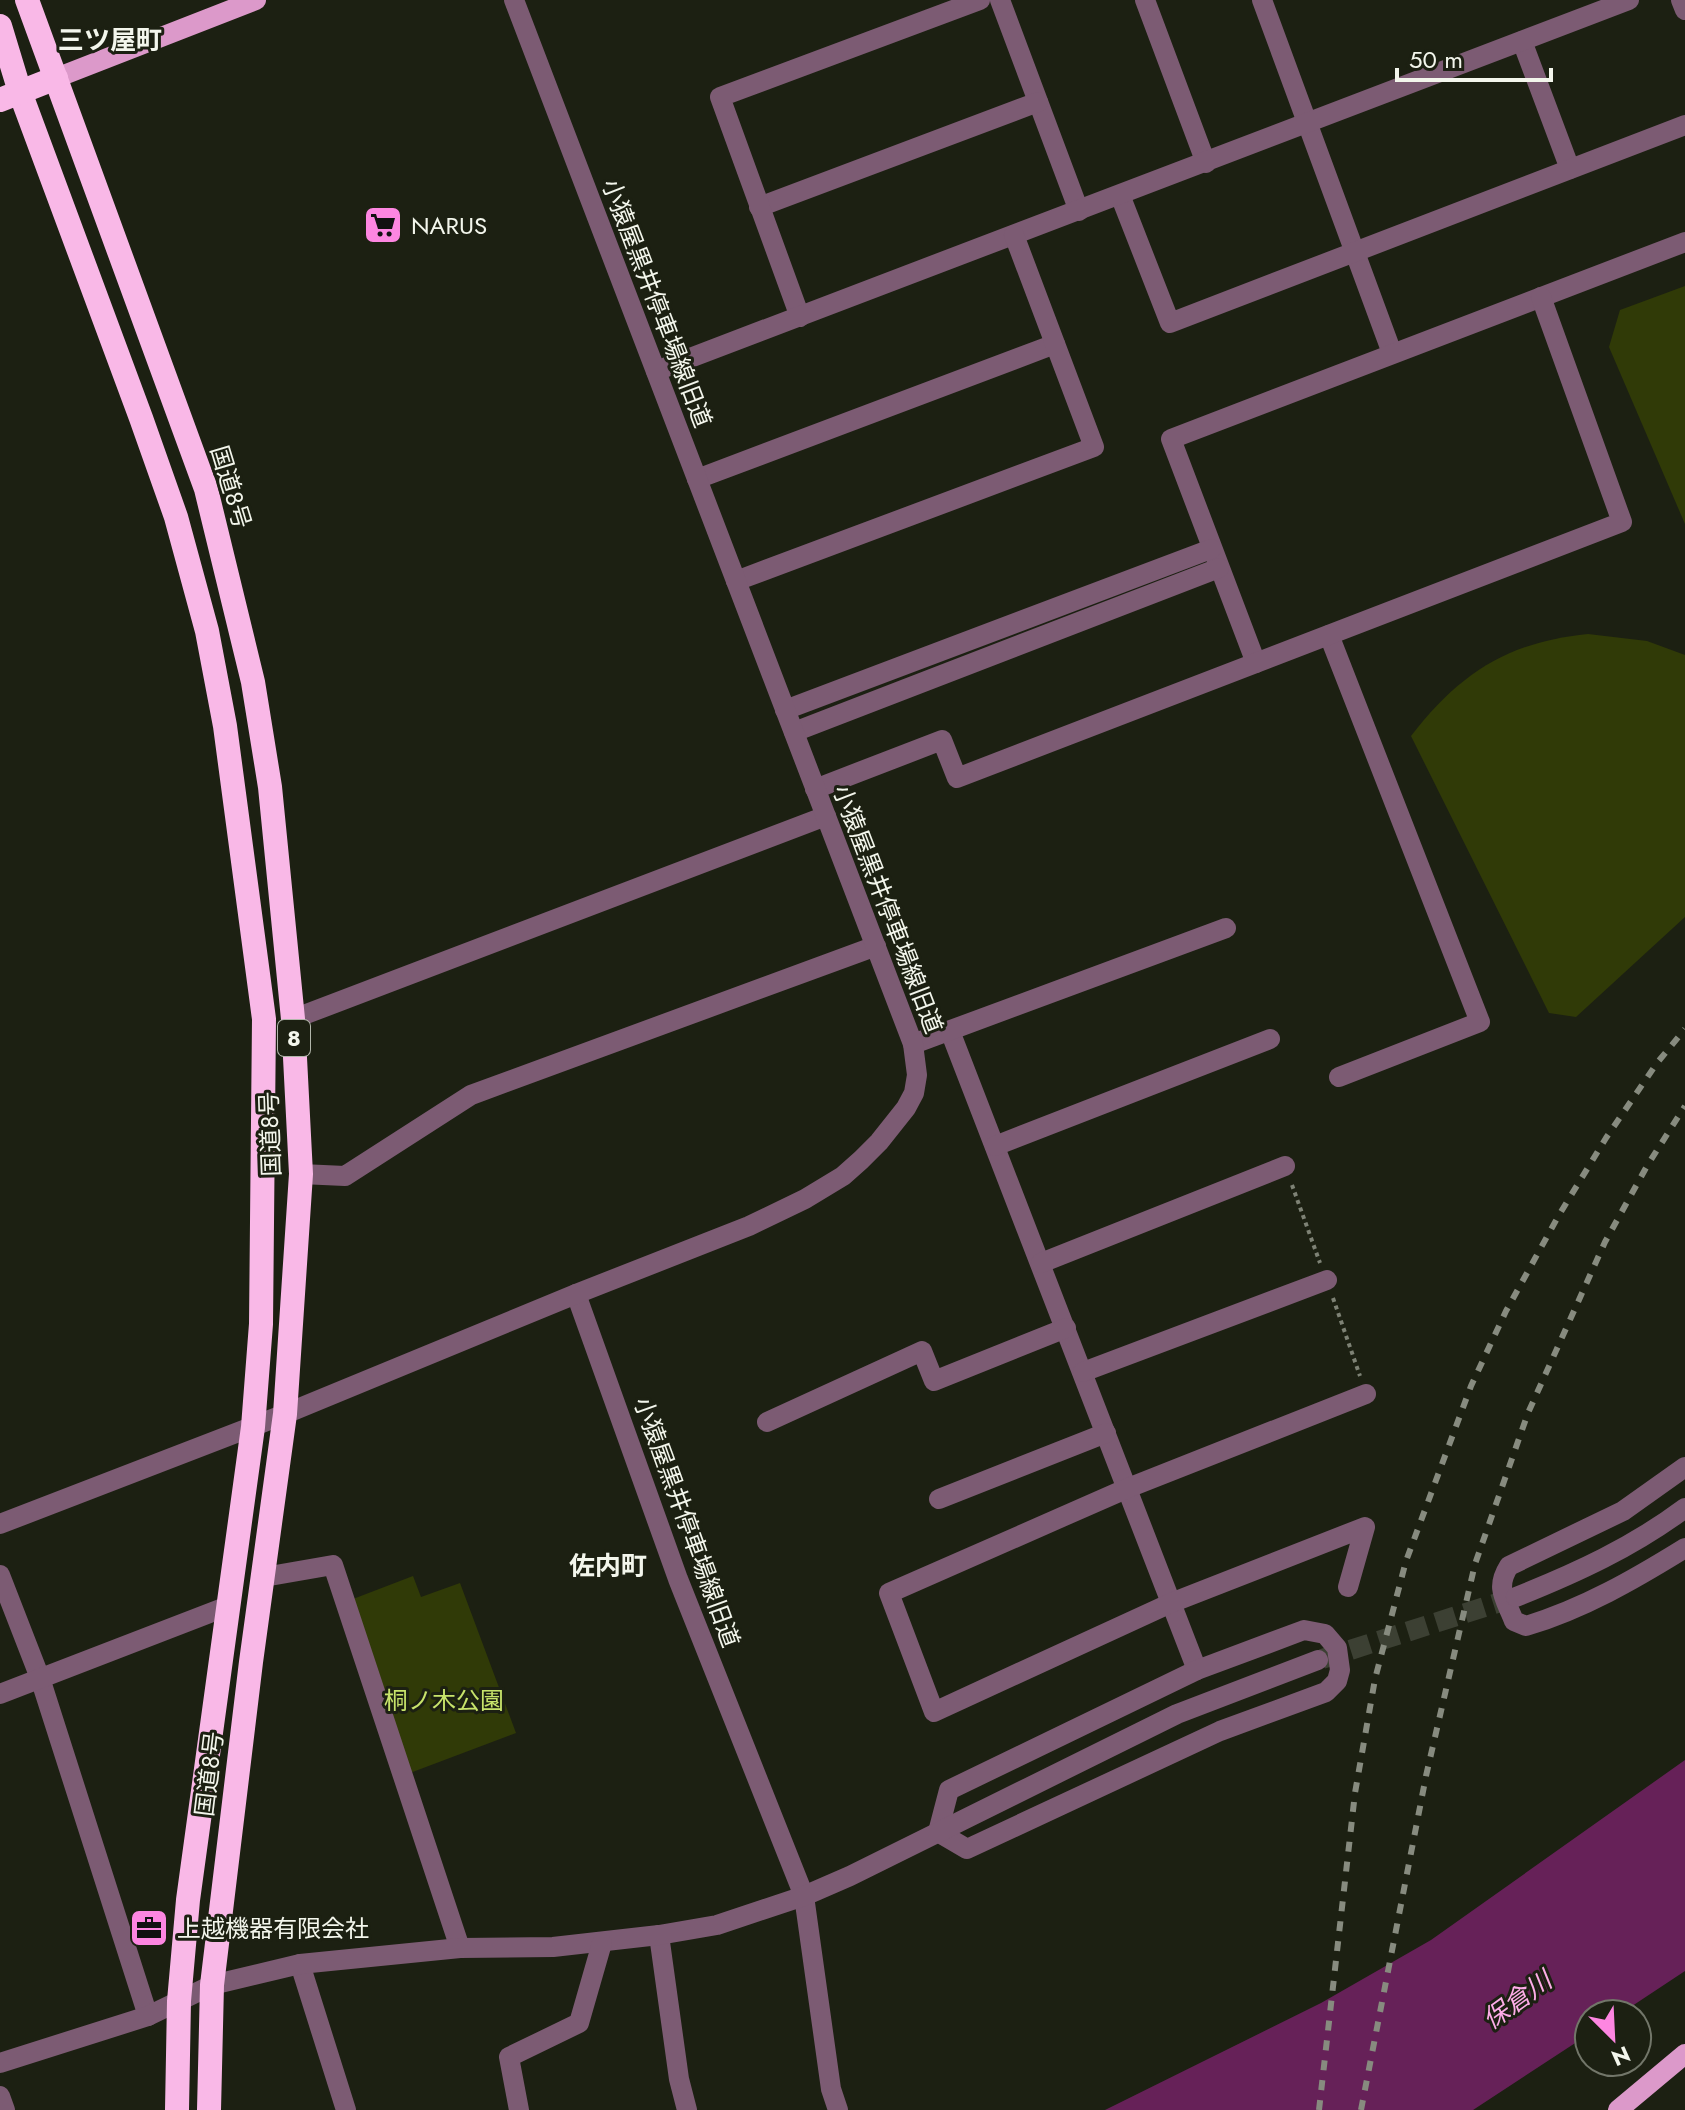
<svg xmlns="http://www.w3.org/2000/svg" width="1685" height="2110" font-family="Jost,'Noto Sans JP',sans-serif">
	<rect width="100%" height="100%" fill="#1c2012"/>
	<g fill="#303a07">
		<path d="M1685,286V524L1609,347L1620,310Z"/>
		<path d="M1588,634L1647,641L1685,655V917L1576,1017L1549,1013L1411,736C1460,673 1508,642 1588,634Z"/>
		<path d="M413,1576L421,1597L460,1583L516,1733L410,1773L353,1599Z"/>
	</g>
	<path fill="#662158" d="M1685,1760V1971L1620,2014H1589V2034L1473,2110H1105L1321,2003L1431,1940Z"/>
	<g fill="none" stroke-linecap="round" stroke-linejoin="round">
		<path stroke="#3c4033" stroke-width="20" stroke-dasharray="20 10" stroke-linecap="butt" d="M1322,1659L1516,1597"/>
		<g stroke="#7e8275" stroke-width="4" stroke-dasharray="4 4" stroke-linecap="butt">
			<path d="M1292,1185L1320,1263"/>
			<path d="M1333,1298L1360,1376"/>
		</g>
		<g stroke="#7c5b73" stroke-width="20">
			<path d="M1000,0L1079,211"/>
			<path d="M1145,0L1206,163"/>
			<path d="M1262,0L1392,353"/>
			<path d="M1681,0L1685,10"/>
			<path d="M1522,41L1570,169"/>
			<path d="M1120,195L1170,323L1685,125"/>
			<path d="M759,207L1038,102"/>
			<path d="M800,317L720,97L980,0"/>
			<path d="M656,371L1629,0"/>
			<path d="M697,479L1055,344"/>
			<path d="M736,581L1094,447L1014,235"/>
			<path d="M1329,635L1480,1022L1339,1077"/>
			<path d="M1256,663L1171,439L1685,242"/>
			<path d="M785,710L1211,549"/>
			<path d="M794,732L1219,568"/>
			<path d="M815,789L942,740L957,778L1622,522L1541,297"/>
			<path d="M293,1019L826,816"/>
			<path d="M950,1031L1197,1670"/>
			<path d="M913,1044L1226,928"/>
			<path d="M995,1146L1270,1039"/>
			<path d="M301,1174L345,1176L471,1095L876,946"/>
			<path d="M1041,1263L1285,1166"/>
			<path d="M576,1294L678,1579L804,1896L831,2089L838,2110"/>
			<path d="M1083,1372L1327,1280"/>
			<path d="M767,1422L922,1351L934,1381L1066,1328"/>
			<path d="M1685,1467L1623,1511L1509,1566C1495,1588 1505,1598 1514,1621L1526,1626C1583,1609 1635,1579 1685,1548"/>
			<path d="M939,1499L1106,1433"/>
			<path d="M0,1524L285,1414L576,1294L749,1226L805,1199L843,1176L861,1160L879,1142L906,1108L914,1093L917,1075L913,1044L514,0"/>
			<path d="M0,1575L40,1678L148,2016"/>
			<path d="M264,1577L333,1565L460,1948"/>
			<path d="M1348,1587L1365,1527L1171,1603L934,1712L889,1593L1128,1488L1366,1394"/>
			<path d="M1516,1597C1576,1573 1633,1547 1685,1508"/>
			<path d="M1304,1630L1325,1634L1337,1648L1340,1670L1337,1681L1326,1692L1220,1731L967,1849L938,1832L949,1790L1197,1670Z"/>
			<path d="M0,1694L228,1606"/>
			<path d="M659,1935L679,2079L687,2110"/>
			<path d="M300,1964L346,2110"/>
			<path d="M0,2063L148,2016L212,1985L300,1964L460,1948L553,1947L659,1935L717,1925L804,1896L850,1876L1177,1714L1318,1660"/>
			<path d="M0,2096L5,2110"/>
			<path d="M519,2110L509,2057L579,2023L602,1943"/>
		</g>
		<g stroke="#dc99ca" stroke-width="20">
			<path d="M56,78L256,0"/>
			<path d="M1618,2110L1685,2054"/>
		</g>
		<g stroke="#f9b8e7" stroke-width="24">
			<path d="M27,0L206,489L253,682L270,787L293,1019L301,1174L285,1414L251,1662L212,1985L209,2110"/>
			<path d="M0,26L20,92L141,418L176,517L207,631L225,726L264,1019L261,1324L253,1427L188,1900L179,2001L177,2110"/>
			<path d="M0,100L56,78"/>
		</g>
		<g stroke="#878b7f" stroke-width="6" stroke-dasharray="10 10" stroke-linecap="butt">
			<path d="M1319,2110L1355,1793L1375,1679L1406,1561L1471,1386L1506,1311L1559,1215L1606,1138L1657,1063L1685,1029"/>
			<path d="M1361,2110L1426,1776L1475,1564L1528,1413L1605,1242L1647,1166L1685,1106"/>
		</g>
	</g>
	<defs>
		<g id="supermarket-square" transform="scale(2)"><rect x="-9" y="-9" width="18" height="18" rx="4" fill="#fd86e1" stroke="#1c2012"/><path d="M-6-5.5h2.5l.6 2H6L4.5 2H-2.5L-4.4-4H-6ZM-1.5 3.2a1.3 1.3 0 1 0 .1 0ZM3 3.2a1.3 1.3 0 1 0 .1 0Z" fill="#111"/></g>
		<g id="office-square" transform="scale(2)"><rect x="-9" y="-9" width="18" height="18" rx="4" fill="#fd86e1" stroke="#1c2012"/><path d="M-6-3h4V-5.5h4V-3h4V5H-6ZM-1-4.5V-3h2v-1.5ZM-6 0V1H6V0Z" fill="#111"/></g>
	</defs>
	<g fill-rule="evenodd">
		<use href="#supermarket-square" x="383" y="225"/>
		<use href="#office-square" x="149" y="1928"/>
	</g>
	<g text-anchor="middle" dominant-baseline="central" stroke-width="6" stroke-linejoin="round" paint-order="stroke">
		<rect fill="#1c2012" stroke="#b2b6ab" stroke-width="2" x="278" y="1020" width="32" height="36" rx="6"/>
		<g font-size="22" font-weight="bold" fill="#f3f6ec">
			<text x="294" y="1038">8</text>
		</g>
		<g font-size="24" fill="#f3f6ec" stroke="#1c2012" text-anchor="start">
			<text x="411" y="225">NARUS</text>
			<text x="177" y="1928">上越機器有限会社</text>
		</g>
		<g font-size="24" fill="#f3f6ec" stroke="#1c2012">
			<text transform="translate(657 303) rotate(69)">小猿屋黒井停車場線旧道</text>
			<text transform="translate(231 487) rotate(73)">国道8号</text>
			<text transform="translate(888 909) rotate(69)">小猿屋黒井停車場線旧道</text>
			<text transform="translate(270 1134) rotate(-92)">国道8号</text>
			<text transform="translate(687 1522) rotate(70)">小猿屋黒井停車場線旧道</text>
			<text transform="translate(209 1774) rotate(-83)">国道8号</text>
		</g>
		<g font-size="24" fill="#c8e46b" stroke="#1c2012">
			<text x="444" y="1700">桐ノ木公園</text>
		</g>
		<g font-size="26" font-weight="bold" fill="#f3f6ec" stroke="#1c2012">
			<text x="110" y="40">三ツ屋町</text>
			<text x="608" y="1566">佐内町</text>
		</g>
		<g font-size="26" font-style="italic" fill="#fdace7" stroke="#1c2012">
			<text transform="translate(1517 2000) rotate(-36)">保倉川</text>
		</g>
	</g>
	<g transform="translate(1613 2038) rotate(156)"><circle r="38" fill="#1c2012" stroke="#727669" stroke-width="2"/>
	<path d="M0-6L14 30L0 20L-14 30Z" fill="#fd86e1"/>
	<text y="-12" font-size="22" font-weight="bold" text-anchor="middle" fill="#f3f6ec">N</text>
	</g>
	<path d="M1397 68v12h154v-12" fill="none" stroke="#f3f6ec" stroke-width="4"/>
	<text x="1409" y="68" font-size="24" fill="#f3f6ec" stroke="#1c2012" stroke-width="6" paint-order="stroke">50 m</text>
</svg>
